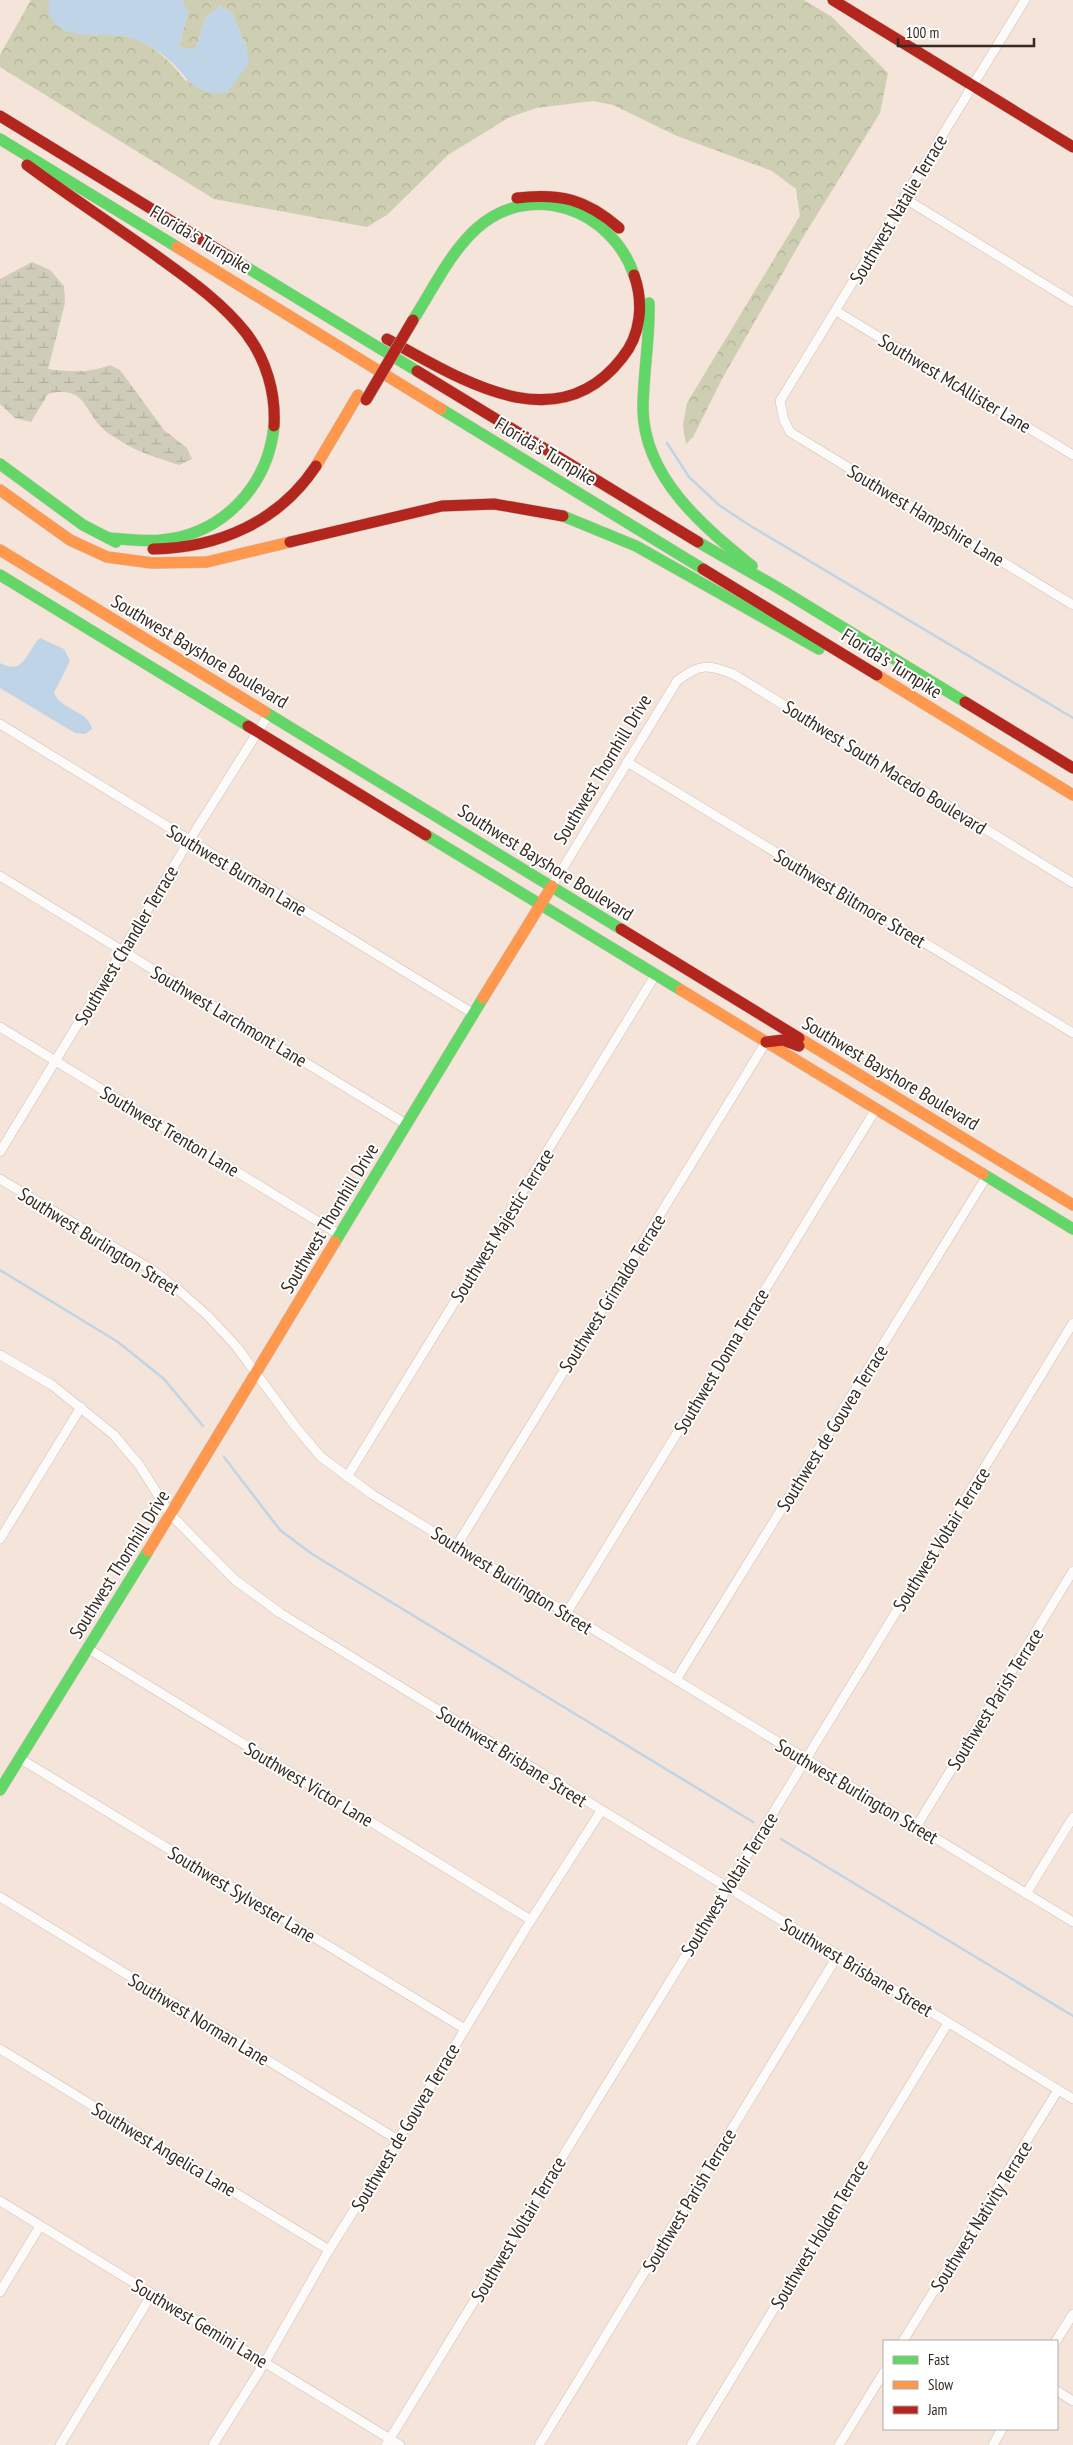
<svg xmlns="http://www.w3.org/2000/svg" width="1073" height="2445" font-family="'PT Sans Narrow',sans-serif">
	<defs>
		<pattern id="forest-crowns" width="20" height="18" patternUnits="userSpaceOnUse" patternTransform="scale(1.25)"><rect width="20" height="18" fill="#ceceb2"/><path d="M2 6a3 3 0 1 1 6 0M12 15a3 3 0 1 1 6 0" fill="none" stroke="#b2b199"/></pattern>
		<pattern id="wetland-marsh" width="20" height="14" patternUnits="userSpaceOnUse" patternTransform="scale(1.25)"><rect width="20" height="14" fill="#cfcdb9"/><path d="M1 5h8M5 5V1M11 12h8M15 12V8" fill="none" stroke="#b2b09f"/></pattern>
	</defs>
	<rect width="100%" height="100%" fill="#f4e4d9"/>
	<path fill="url(#forest-crowns)" d="M31,0H49L59,27C84,40 104,31 128,37C153,43 171,62 186,81L247,49L232,13L220,6L206,17L195,50L179,47L188,12L182,0H804L832,17L888,73L880,113L805,234L723,377L693,437L686,444L683,425L687,403L800,216L796,189L772,171L677,136L613,105L593,101L536,108L508,118L448,155L387,215L367,227L214,199L0,67V55Z"/>
	<path fill="url(#wetland-marsh)" d="M32,262L50,270L64,286L65,303L48,369C70,372 89,373 110,365L120,370L164,430L187,448L192,459L179,465C159,458 136,452 119,440C114,437 107,433 103,429C83,410 86,385 48,394L31,422L15,418L0,404V279Z"/>
	<g fill="#bfd5e7">
		<path d="M49,0H182L188,12L179,47L195,50L206,17L220,6L232,13L247,49L249,63L227,93C221,93 213,94 208,92C190,88 183,72 170,61C160,51 141,40 127,37C103,32 43,45 49,0Z"/>
		<path d="M40,638L64,649L70,661L54,693C61,710 89,711 92,729L85,734L75,733L0,688V663C25,677 27,649 40,638Z"/>
	</g>
	<g fill="none" stroke-linecap="round" stroke-linejoin="round">
		<g stroke="#bfd5e7" stroke-width="2.5">
			<path d="M667,443L689,477L719,505L749,525L1073,718"/>
			<path d="M0,1270L118,1342L164,1379L203,1426"/>
			<path d="M224,1457L280,1530L312,1554L753,1822"/>
			<path d="M781,1839L1073,2016"/>
		</g>
		<g stroke="#cdc0b8" stroke-width="10">
			<g id="street">
				<path d="M1025,0L780,401L784,420L790,432L1073,605"/>
				<path d="M904,198L1073,302"/>
				<path d="M836,311L1073,455"/>
				<path d="M0,724L474,1014"/>
				<path d="M627,762L1073,1033"/>
				<path d="M0,876L406,1124"/>
				<path d="M552,886L677,681C700,663 709,664 735,675L1073,883"/>
				<path d="M0,1027L340,1235"/>
				<path d="M0,1152L189,841L269,714"/>
				<path d="M0,1179L154,1271L182,1293L208,1316L236,1346L295,1426L321,1457L373,1495L1073,1922"/>
				<path d="M0,1355L52,1385L114,1435L140,1466L170,1514L235,1580L280,1613L1073,2099"/>
				<path d="M347,1477L656,974"/>
				<path d="M0,1539L81,1407"/>
				<path d="M457,1545L766,1042"/>
				<path d="M566,1614L876,1109"/>
				<path d="M87,1648L531,1920"/>
				<path d="M676,1680L987,1176"/>
				<path d="M19,1758L465,2029"/>
				<path d="M916,1827L1073,1571"/>
				<path d="M1026,1894L1073,1817"/>
				<path d="M0,1897L398,2140"/>
				<path d="M0,2049L329,2250"/>
				<path d="M0,2201L400,2445"/>
				<path d="M0,2292L40,2226"/>
				<path d="M903,2341L1058,2090"/>
				<path d="M1056,2341L1073,2314"/>
				<path d="M1057,2391L1073,2401"/>
				<path d="M60,2445L152,2294"/>
				<path d="M213,2445L265,2362L329,2250L398,2140L531,1920L601,1811"/>
				<path d="M386,2445L1073,1323"/>
				<path d="M539,2445L838,1955"/>
				<path d="M691,2445L948,2023"/>
				<path d="M839,2445L884,2372"/>
				<path d="M993,2445L1002,2429"/>
			</g>
		</g>
		<g stroke="#cdc0b8" stroke-width="12">
			<g id="fast">
				<path d="M0,139L177,247"/>
				<path d="M238,262L417,371"/>
				<path d="M649,303C650,339 643,374 643,409C644,478 704,527 752,566"/>
				<path d="M413,320C433,289 449,254 476,229C531,179 612,210 634,275"/>
				<path d="M441,409L703,569"/>
				<path d="M0,464L83,525L116,542"/>
				<path d="M563,516L636,546L819,649"/>
				<path d="M108,538C126,539 144,542 162,540C223,534 268,486 274,426"/>
				<path d="M698,542L780,589L965,702"/>
				<path d="M0,575L248,726"/>
				<path d="M265,712L621,929"/>
				<path d="M426,835L681,990"/>
				<path d="M983,1174L1073,1229"/>
				<path d="M335,1242L483,998"/>
				<path d="M0,1790L148,1551"/>
			</g>
		</g>
		<g stroke="#cdc0b8" stroke-width="12">
			<g id="slow">
				<path d="M177,247L441,409"/>
				<path d="M316,466L358,395"/>
				<path d="M0,490L70,540L107,557L152,563L207,562L290,542"/>
				<path d="M0,550L265,712"/>
				<path d="M877,675L1073,795"/>
				<path d="M681,990L983,1174"/>
				<path d="M483,998L552,886"/>
				<path d="M799,1038L1073,1205"/>
				<path d="M148,1551L335,1242"/>
			</g>
		</g>
		<g stroke="#cdc0b8" stroke-width="12">
			<g id="jam">
				<path d="M833,0L1073,147"/>
				<path d="M0,116L238,262"/>
				<path d="M27,165C69,196 112,224 154,254C187,278 221,301 246,333C266,359 276,393 274,426"/>
				<path d="M517,198C560,193 586,199 619,228"/>
				<path d="M387,339C459,378 556,443 622,358C641,335 644,303 634,275"/>
				<path d="M417,371L698,542"/>
				<path d="M290,542L442,506L494,504L563,516"/>
				<path d="M153,549C218,548 279,522 316,466"/>
				<path d="M703,569L877,675"/>
				<path d="M965,702L1073,768"/>
				<path d="M248,726L426,835"/>
				<path d="M621,929L799,1038"/>
				<path d="M766,1042L783,1040L799,1046"/>
			</g>
		</g>
		<use href="#street" stroke="#fdfbf9" stroke-width="9"/>
		<use href="#fast" stroke="#63d668" stroke-width="11"/>
		<use href="#slow" stroke="#ff974d" stroke-width="11"/>
		<use href="#jam" stroke="#b3261e" stroke-width="11"/>
		<g stroke="#b4a3a1" stroke-width="12" stroke-linecap="butt">
			<path id="jam-bridge" d="M366,400L413,320"/>
		</g>
		<use href="#jam-bridge" stroke="#b3261e" stroke-width="11"/>
	</g>
	<g text-anchor="middle" dominant-baseline="central" stroke-width="4" stroke-linejoin="round" paint-order="stroke">
		<g font-size="19" fill="#362b23" stroke="#fff">
			<text transform="translate(898 209) rotate(-59)">Southwest Natalie Terrace</text>
			<text transform="translate(201 239) rotate(31)">Florida's Turnpike</text>
			<text transform="translate(955 383) rotate(31)">Southwest McAllister Lane</text>
			<text transform="translate(546 451) rotate(31)">Florida's Turnpike</text>
			<text transform="translate(926 515) rotate(31)">Southwest Hampshire Lane</text>
			<text transform="translate(200 651) rotate(31)">Southwest Bayshore Boulevard</text>
			<text transform="translate(892 663) rotate(32)">Florida's Turnpike</text>
			<text transform="translate(885 767) rotate(32)">Southwest South Macedo Boulevard</text>
			<text transform="translate(602 769) rotate(-59)">Southwest Thornhill Drive</text>
			<text transform="translate(546 862) rotate(32)">Southwest Bayshore Boulevard</text>
			<text transform="translate(237 870) rotate(31)">Southwest Burman Lane</text>
			<text transform="translate(850 898) rotate(31)">Southwest Biltmore Street</text>
			<text transform="translate(126 945) rotate(-59)">Southwest Chandler Terrace</text>
			<text transform="translate(229 1016) rotate(31)">Southwest Larchmont Lane</text>
			<text transform="translate(891 1073) rotate(31)">Southwest Bayshore Boulevard</text>
			<text transform="translate(170 1131) rotate(31)">Southwest Trenton Lane</text>
			<text transform="translate(329 1218) rotate(-59)">Southwest Thornhill Drive</text>
			<text transform="translate(502 1225) rotate(-58)">Southwest Majestic Terrace</text>
			<text transform="translate(99 1241) rotate(32)">Southwest Burlington Street</text>
			<text transform="translate(612 1293) rotate(-58)">Southwest Grimaldo Terrace</text>
			<text transform="translate(721 1361) rotate(-59)">Southwest Donna Terrace</text>
			<text transform="translate(832 1428) rotate(-58)">Southwest de Gouvea Terrace</text>
			<text transform="translate(941 1539) rotate(-58)">Southwest Voltair Terrace</text>
			<text transform="translate(119 1564) rotate(-58)">Southwest Thornhill Drive</text>
			<text transform="translate(512 1580) rotate(32)">Southwest Burlington Street</text>
			<text transform="translate(995 1699) rotate(-58)">Southwest Parish Terrace</text>
			<text transform="translate(512 1756) rotate(32)">Southwest Brisbane Street</text>
			<text transform="translate(309 1784) rotate(31)">Southwest Victor Lane</text>
			<text transform="translate(857 1791) rotate(31)">Southwest Burlington Street</text>
			<text transform="translate(729 1884) rotate(-58)">Southwest Voltair Terrace</text>
			<text transform="translate(242 1894) rotate(31)">Southwest Sylvester Lane</text>
			<text transform="translate(857 1967) rotate(31)">Southwest Brisbane Street</text>
			<text transform="translate(199 2019) rotate(31)">Southwest Norman Lane</text>
			<text transform="translate(405 2127) rotate(-59)">Southwest de Gouvea Terrace</text>
			<text transform="translate(164 2149) rotate(31)">Southwest Angelica Lane</text>
			<text transform="translate(689 2200) rotate(-59)">Southwest Parish Terrace</text>
			<text transform="translate(981 2216) rotate(-58)">Southwest Nativity Terrace</text>
			<text transform="translate(518 2229) rotate(-59)">Southwest Voltair Terrace</text>
			<text transform="translate(819 2234) rotate(-59)">Southwest Holden Terrace</text>
			<text transform="translate(200 2323) rotate(31)">Southwest Gemini Lane</text>
		</g>
	</g>
	<rect x="883" y="2340" width="175" height="90" fill="#ffffff" stroke="#afaaa7"/>
	<rect x="893" y="2356" width="25" height="8" fill="#63d668" stroke="#afaaa7"/>
	<text x="928" y="2365" font-size="15" fill="#362b23">Fast</text>
	<rect x="893" y="2381" width="25" height="8" fill="#ff974d" stroke="#afaaa7"/>
	<text x="928" y="2390" font-size="15" fill="#362b23">Slow</text>
	<rect x="893" y="2406" width="25" height="8" fill="#b3261e" stroke="#afaaa7"/>
	<text x="928" y="2415" font-size="15" fill="#362b23">Jam</text>
	<path d="M898 38v8h136v-8" fill="none" stroke="#362b23" stroke-width="2.5"/>
	<text x="906" y="38" font-size="15" fill="#362b23" stroke="#ffffff" stroke-width="4" paint-order="stroke">100 m</text>
</svg>
